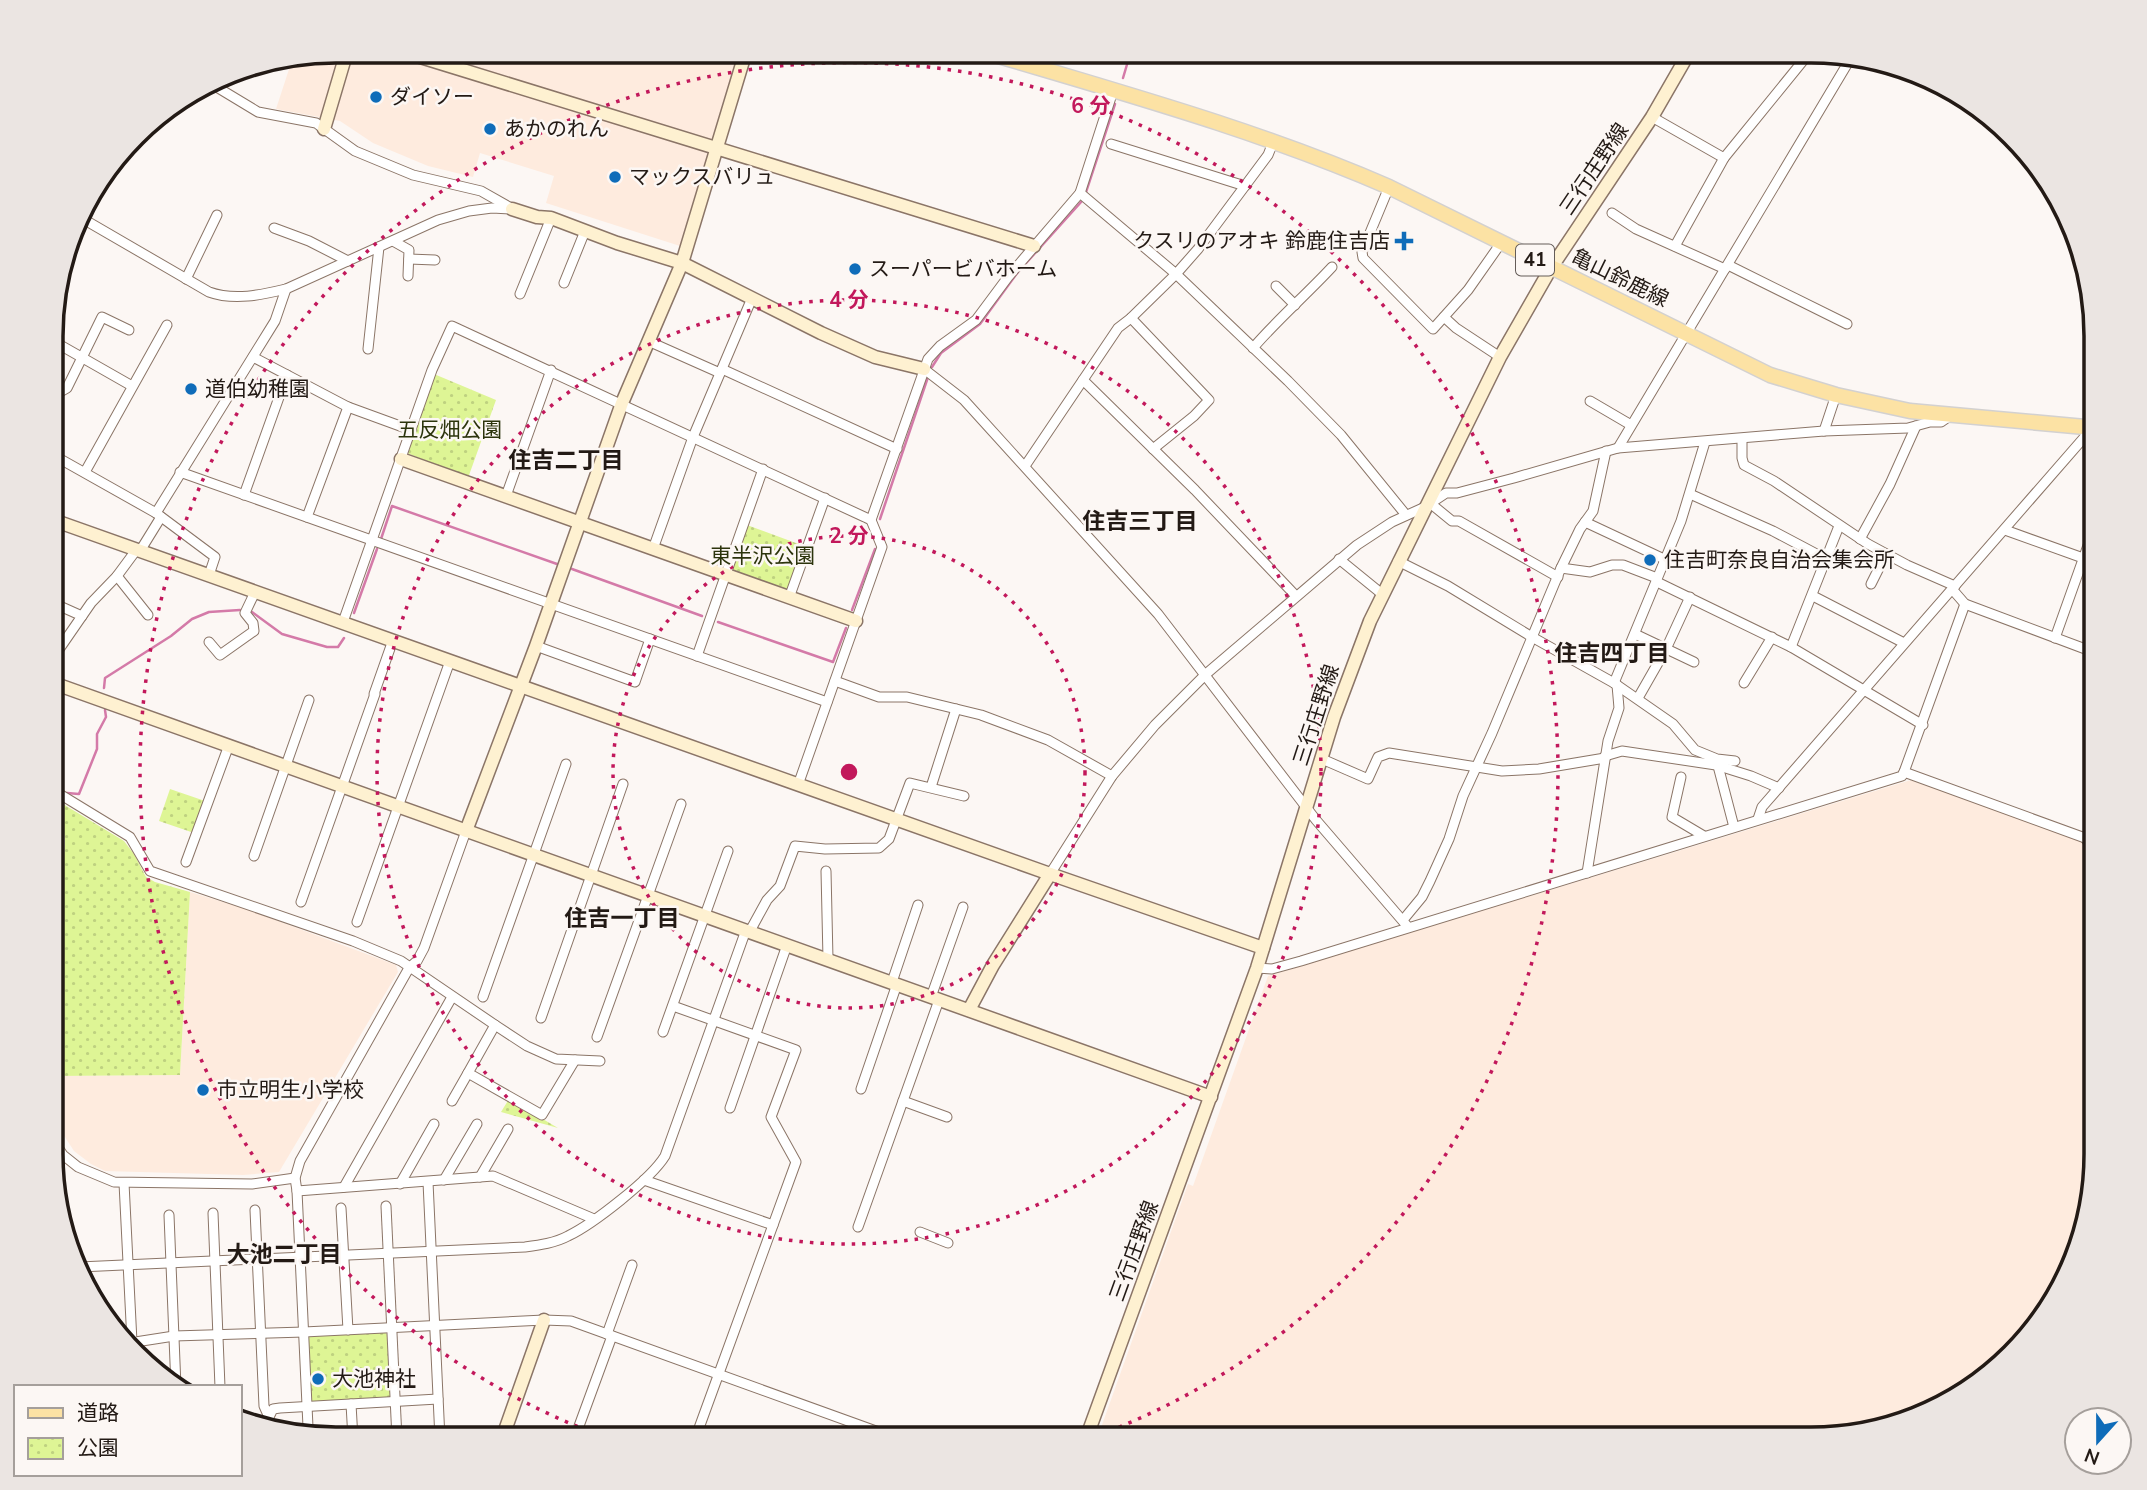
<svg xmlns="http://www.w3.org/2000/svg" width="2147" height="1490" font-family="'Nunito Sans','Noto Sans JP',sans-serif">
	<defs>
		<pattern id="park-dots" width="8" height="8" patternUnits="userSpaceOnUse" patternTransform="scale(1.75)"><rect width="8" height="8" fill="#def595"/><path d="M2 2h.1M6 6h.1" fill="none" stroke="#bed180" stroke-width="1.8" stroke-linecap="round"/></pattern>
	</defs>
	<rect width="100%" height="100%" fill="#fcf7f4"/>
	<g fill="#feebde">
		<path d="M336,51H739L680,246L546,203L554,176L480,153L473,177L428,166L373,143L340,121L276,109L292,60Z"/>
		<path d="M1911,780L2096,846V1172L2081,1246L2038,1327L1938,1410L1812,1439H1097L1188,1184L1193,1186L1268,976Z"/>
		<path d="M190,892L243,908L396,965L398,972L279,1172L243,1175L105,1171L91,1164L74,1151L61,1131L54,1100L55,1076L180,1075Z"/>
	</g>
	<g fill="url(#park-dots)">
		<path d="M434,374L496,400L468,478L407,453Z"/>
		<path d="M747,525L804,546L789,589L783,590L735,572L732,567Z"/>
		<path d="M170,789L205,801L194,833L159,821Z"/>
		<path d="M63,804L124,841L134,854L146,877L155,882L190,892L180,1075L55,1076L56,987L65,841L63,823L59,809Z"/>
		<path d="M509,1099L558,1128L501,1112Z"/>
		<path d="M385,1332L388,1336L393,1396L390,1399L311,1403L307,1336Z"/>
	</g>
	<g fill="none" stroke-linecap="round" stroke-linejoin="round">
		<g stroke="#d47aa8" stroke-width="2.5">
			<path d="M1123,78L1131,51"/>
			<path d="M1086,192L1115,104"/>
			<path d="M932,367L941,353L980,324L1018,272L1082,201"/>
			<path d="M880,519L928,377"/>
			<path d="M381,539L392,506L557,564"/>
			<path d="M572,569L702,616"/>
			<path d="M852,610L875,549"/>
			<path d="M252,612L282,634L327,647H338L344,638"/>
			<path d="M354,613L377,549"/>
			<path d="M718,622L833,662L846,628"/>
			<path d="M104,688L105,678L171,636L192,619L209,612L240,610"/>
			<path d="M67,793L79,794L97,749V734L106,717L105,710"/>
		</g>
		<g stroke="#8b7567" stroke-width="11">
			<g id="street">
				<path d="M210,83L258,112L316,123L355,151L413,175L481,191L511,208"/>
				<path d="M1652,117L1724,158"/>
				<path d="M1111,144L1245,186"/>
				<path d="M1389,187L1362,252L1363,258L1433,329L1468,290L1501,243"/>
				<path d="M1080,193L1176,274L1198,249L1268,155L1274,140"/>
				<path d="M1612,213L1636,229L1725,269"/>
				<path d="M78,216L209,292C234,301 261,295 286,289L438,220L469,211L492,208L512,209"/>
				<path d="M274,228L309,241L348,261"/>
				<path d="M393,241L409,250L408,276"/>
				<path d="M1675,246L1724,158L1811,51"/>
				<path d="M409,259L435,260"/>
				<path d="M1728,265L1847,324"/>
				<path d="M186,279L217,215"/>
				<path d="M564,283L585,231"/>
				<path d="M1276,286L1295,305"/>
				<path d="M520,294L551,218"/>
				<path d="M1444,317L1456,328L1500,357"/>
				<path d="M1131,318L1209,400L1194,416L1153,449"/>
				<path d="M53,341L132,386"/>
				<path d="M648,341L720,373"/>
				<path d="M1253,348C1278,319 1306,295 1332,267"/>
				<path d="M368,349L379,247"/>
				<path d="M253,357L348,407L411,430"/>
				<path d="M722,369L897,449"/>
				<path d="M924,369L964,400L1158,614L1316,820L1408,927"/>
				<path d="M1083,380L1195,490L1296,596"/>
				<path d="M1590,401L1631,425"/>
				<path d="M53,402L60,392L67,388L102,317L129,330"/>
				<path d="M1824,431L1836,395"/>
				<path d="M1742,439V458L1744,465L1774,481L1868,544L1907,565L1955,586"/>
				<path d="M1618,448L1852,56"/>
				<path d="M53,455L156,513L215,557L209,575"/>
				<path d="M1025,466L1118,328L1131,318L1176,274L1288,381L1341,435L1406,515"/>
				<path d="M85,472L167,325"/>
				<path d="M180,472L827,702"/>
				<path d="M1690,494L1773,531L1826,559"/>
				<path d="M244,495L287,375"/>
				<path d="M506,496L551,370"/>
				<path d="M1430,503L1452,521H1459L1558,577"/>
				<path d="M156,513L275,321L286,289"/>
				<path d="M307,517L348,407"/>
				<path d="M1585,522L1664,559"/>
				<path d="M2005,530L2083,558"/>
				<path d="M1860,539L1890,484L1916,426"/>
				<path d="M653,549L693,437L752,298"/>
				<path d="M140,551L161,517"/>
				<path d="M1339,559L1382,594"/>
				<path d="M1398,561L1448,586L1532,637L1614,683L1673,724L1695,750L1717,759L1735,761"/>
				<path d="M1561,568L1590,572L1612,565H1623L1657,578"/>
				<path d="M117,576L148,615"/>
				<path d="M1657,582L1791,647L1923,725"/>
				<path d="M1871,584L1886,554"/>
				<path d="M1952,589L1965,604L2096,653"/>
				<path d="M1813,596L1904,643"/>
				<path d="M789,598L825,498"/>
				<path d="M53,603L82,616L53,658"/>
				<path d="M82,616L91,603L117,576L137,549"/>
				<path d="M343,622L432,370L452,326L871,520"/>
				<path d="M1635,634L1694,662"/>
				<path d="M2055,638L2096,523"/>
				<path d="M209,642L220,655L254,631L253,623L245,613L255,592"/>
				<path d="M536,646L635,682L650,639"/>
				<path d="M1791,647L1839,526"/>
				<path d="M697,656L763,469"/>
				<path d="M835,681L879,697H907L981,715L1048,740L1112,776"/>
				<path d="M1614,683L1681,521L1705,442"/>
				<path d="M1744,683L1772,637"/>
				<path d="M374,694L393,640"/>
				<path d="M1638,698L1666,649L1690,597"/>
				<path d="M1605,756L1622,751L1716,765L1751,776L1779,788"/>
				<path d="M1322,759L1368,779L1378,757L1389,753L1502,771L1539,769L1605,758"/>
				<path d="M1717,762L1734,827"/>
				<path d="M1904,772L1965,604"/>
				<path d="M1681,777L1672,817L1704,836"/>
				<path d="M798,785L882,547L871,520L928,359L940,346L976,320L1008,277L1080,193L1113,91"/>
				<path d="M931,787L956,709"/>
				<path d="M53,790L130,837L150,871L353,941L401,961L495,1025L527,1046L556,1059L600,1061"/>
				<path d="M53,817L57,843L53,876"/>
				<path d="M1758,819L1762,807L2095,425"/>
				<path d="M466,831L424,948L417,961L409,968L300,1161L295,1178L297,1191L493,1176L594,1219"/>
				<path d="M254,856L309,700"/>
				<path d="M186,862L229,745"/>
				<path d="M826,871L828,959"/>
				<path d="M1587,873L1608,741L1619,708L1617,685"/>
				<path d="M1050,874L1112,776L1155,725L1206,674L1357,545L1392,522L1425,507L1446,493H1457L1514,478L1618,448L1824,431L1908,428L1930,422H1941L1951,415"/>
				<path d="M301,902L375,694"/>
				<path d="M1403,920L1422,897L1430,881L1449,839L1463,796L1492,733L1561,568L1580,529L1593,511L1606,451"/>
				<path d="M357,922L450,661"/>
				<path d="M750,931L767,900L780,886L795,846L825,849L879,848L889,839L910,783L964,796"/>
				<path d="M1257,968L1272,969L1301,961L1902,776L1904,772L2096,842"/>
				<path d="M892,982L918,905"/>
				<path d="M483,997L566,764"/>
				<path d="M931,997L963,907"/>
				<path d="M673,1006L796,1050L771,1117L796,1162L695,1439"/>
				<path d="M541,1018L623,784"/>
				<path d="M495,1025L468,1073L542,1115L575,1060"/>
				<path d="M663,1032L728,851"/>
				<path d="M597,1037L681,804"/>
				<path d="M861,1089L897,984"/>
				<path d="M452,1101L468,1073"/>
				<path d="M903,1101L947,1117"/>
				<path d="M730,1108L787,945"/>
				<path d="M53,1140L63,1155L78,1167L114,1182L252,1184L295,1178"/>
				<path d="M480,1177L508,1129"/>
				<path d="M444,1180L477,1124"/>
				<path d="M644,1180L773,1225"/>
				<path d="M428,1182L440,1439"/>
				<path d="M124,1183L132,1342"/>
				<path d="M400,1184L434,1124"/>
				<path d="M53,1187L58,1205"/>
				<path d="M344,1187L452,997"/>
				<path d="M297,1191L308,1427"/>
				<path d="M386,1206L397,1439"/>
				<path d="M341,1208L348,1330"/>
				<path d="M255,1210L264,1406L268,1415"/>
				<path d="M213,1213L220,1387"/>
				<path d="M169,1215L176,1387"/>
				<path d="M858,1227L939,1000"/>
				<path d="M920,1232L948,1243"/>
				<path d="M79,1267L525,1247C540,1245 555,1243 568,1236C593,1224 651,1179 665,1156L746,930"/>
				<path d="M86,1267L88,1292"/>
				<path d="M607,1334L632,1265"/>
				<path d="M129,1343L174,1336L304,1332L544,1320L571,1321L898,1439"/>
				<path d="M351,1404L353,1439"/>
				<path d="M268,1419L273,1409L280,1408L438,1399"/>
				<path d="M579,1426L612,1336"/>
			</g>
		</g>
		<g stroke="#8b7567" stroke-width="15">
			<g id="secondary">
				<path d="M401,51L1034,246"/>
				<path d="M324,129L347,51"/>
				<path d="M512,209L537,217L551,218L617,243L682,263L821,333L875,357L924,369"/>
				<path d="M401,459L856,621"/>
				<path d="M53,520L1050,874L1263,948"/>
				<path d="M53,683L1211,1097"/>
				<path d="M466,831L536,646L622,403L682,263L746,51"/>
				<path d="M2088,839L2096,816"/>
				<path d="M969,1010L993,965L1050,874"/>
				<path d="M240,1419L280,1431"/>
				<path d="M502,1439L544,1320"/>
				<path d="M1086,1439L1257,968L1334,717L1370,621L1500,357L1551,268L1652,117L1690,51"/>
			</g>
		</g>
		<g stroke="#d3d1d0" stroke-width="17">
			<path id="primary" d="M982,51C1119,92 1258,130 1389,187L1770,375L1836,395L1910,411L2096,428"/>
		</g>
		<use href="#street" stroke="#fff" stroke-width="9"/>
		<use href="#secondary" stroke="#fef1d1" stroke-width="12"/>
		<use href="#primary" stroke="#fce2a4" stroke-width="14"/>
	</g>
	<g fill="none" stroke="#c2185b" stroke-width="3.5" stroke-dasharray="3.5 7">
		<circle cx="849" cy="772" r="236"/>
		<circle cx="849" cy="772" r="472"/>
		<path d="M607 1438A709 709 0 1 1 1091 1438"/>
	</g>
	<g fill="#0f6cb9" stroke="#fcf7f4" stroke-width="2.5">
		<circle cx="376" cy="97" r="7"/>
		<circle cx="490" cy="129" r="7"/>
		<circle cx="615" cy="177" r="7"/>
		<path d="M1400.5 230.5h7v7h7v7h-7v7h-7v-7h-7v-7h7z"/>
		<circle cx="855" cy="269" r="7"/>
		<circle cx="191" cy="389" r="7"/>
		<circle cx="1650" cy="560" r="7"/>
		<circle cx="203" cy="1090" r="7"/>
		<circle cx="318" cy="1379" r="7"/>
	</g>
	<g text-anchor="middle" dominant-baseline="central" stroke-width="5" stroke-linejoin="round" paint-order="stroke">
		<rect fill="#fcf7f4" stroke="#645c58" stroke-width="2" x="1516" y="244.5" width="38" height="31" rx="5"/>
		<g font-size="19" font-weight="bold" fill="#231a15">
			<text x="1535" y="260">41</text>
		</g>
		<g font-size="21" fill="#231a15" stroke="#fcf7f4" text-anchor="start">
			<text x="390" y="97">ダイソー</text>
			<text x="504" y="129">あかのれん</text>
			<text x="629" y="177">マックスバリュ</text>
			<text x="1390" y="241" text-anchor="end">クスリのアオキ 鈴鹿住吉店</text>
			<text x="869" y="269">スーパービバホーム</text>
			<text x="205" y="389">道伯幼稚園</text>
			<text x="1664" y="560">住吉町奈良自治会集会所</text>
			<text x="217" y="1090">市立明生小学校</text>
			<text x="332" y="1379">大池神社</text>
		</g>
		<g font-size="21" fill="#231a15" stroke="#fcf7f4">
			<text transform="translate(1594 169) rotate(-56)">三行庄野線</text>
			<text transform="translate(1620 278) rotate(26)">亀山鈴鹿線</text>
			<text transform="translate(1316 715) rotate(-72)">三行庄野線</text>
			<text transform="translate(1134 1251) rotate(-70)">三行庄野線</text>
		</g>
		<g font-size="21" fill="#2c340c" stroke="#fcf7f4">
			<text x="450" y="430">五反畑公園</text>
			<text x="763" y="556">東半沢公園</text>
		</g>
		<g font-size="23" font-weight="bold" fill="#231a15" stroke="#fcf7f4">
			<text x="566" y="460">住吉二丁目</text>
			<text x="1140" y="521">住吉三丁目</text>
			<text x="1612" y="653">住吉四丁目</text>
			<text x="622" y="918">住吉一丁目</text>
			<text x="284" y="1254">大池二丁目</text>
		</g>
	</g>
	<path d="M0 0H2147V1490H0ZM336 63H1811A273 273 0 0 1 2084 336V1154A273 273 0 0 1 1811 1427H336A273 273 0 0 1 63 1154V336A273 273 0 0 1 336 63Z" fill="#ebe5e2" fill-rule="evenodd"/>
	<path fill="none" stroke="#231a15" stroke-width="3.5" d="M336 63H1811A273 273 0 0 1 2084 336V1154A273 273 0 0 1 1811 1427H336A273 273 0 0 1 63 1154V336A273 273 0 0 1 336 63Z"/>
	<circle cx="849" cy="772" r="10" fill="#c2185b" stroke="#fcf7f4" stroke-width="3.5"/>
	<g font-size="21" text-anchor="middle" font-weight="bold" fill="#c2185b" stroke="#fcf7f4" stroke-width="5" stroke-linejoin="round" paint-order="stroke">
		<text x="1091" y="113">6 分</text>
		<text x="849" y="307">4 分</text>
		<text x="849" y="543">2 分</text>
	</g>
	<rect x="14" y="1385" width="228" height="91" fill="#fcf7f4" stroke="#a59f9b" stroke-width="2"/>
	<rect x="28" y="1408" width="35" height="10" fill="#fce2a4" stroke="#a59f9b" stroke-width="2"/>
	<text x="77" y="1420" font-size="21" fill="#231a15">道路</text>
	<rect x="28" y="1438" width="35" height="21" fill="url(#park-dots)" stroke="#a59f9b" stroke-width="2"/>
	<text x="77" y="1455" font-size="21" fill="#231a15">公園</text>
	<g transform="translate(2098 1441) rotate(201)"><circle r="33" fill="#fcf7f4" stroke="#a59f9b" stroke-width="2"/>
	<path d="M0-5L12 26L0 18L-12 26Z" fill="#0f6cb9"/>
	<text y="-10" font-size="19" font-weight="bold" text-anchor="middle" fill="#231a15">N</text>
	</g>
</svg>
